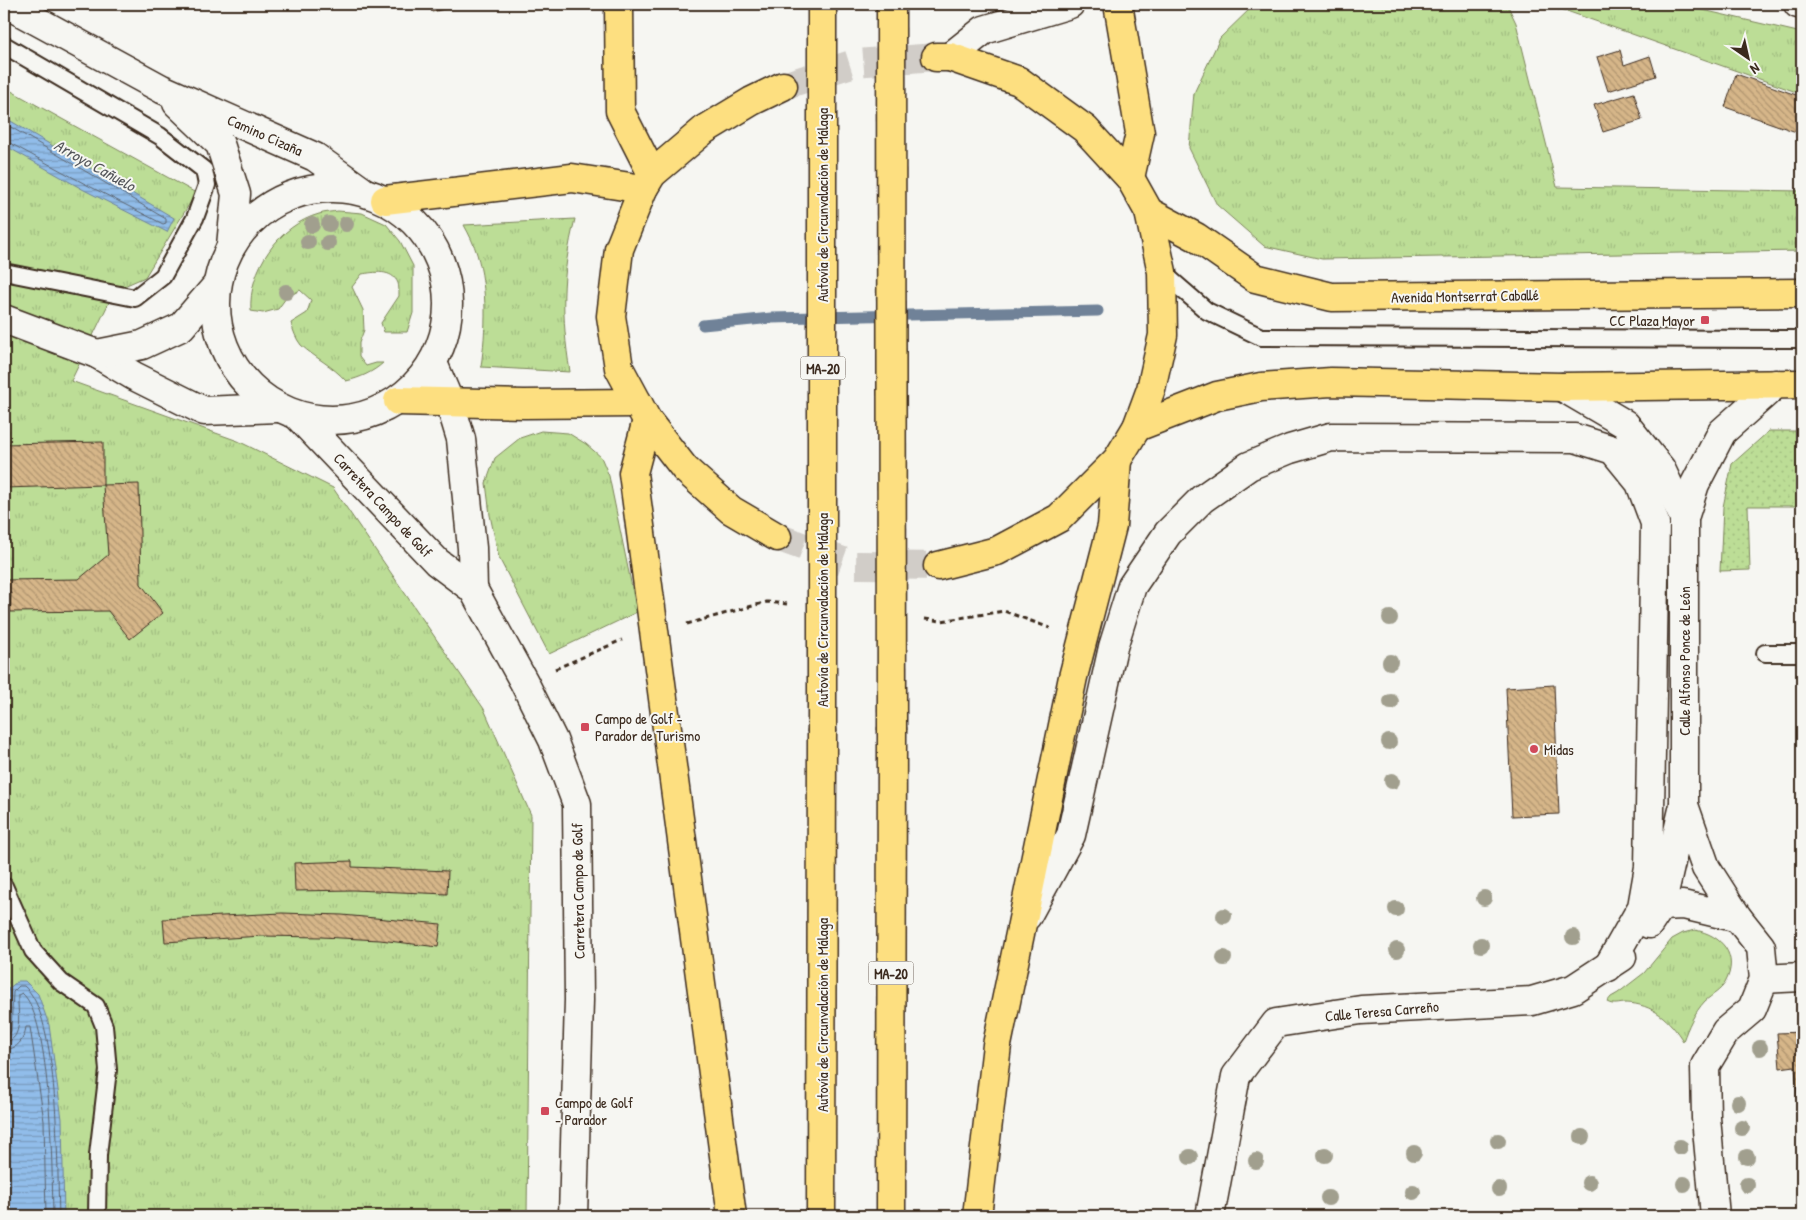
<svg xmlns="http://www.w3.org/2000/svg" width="1806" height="1220" font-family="'Patrick Hand',sans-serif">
	<defs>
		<pattern id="grass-tufts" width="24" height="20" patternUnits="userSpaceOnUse" patternTransform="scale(1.25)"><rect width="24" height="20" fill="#bcdd96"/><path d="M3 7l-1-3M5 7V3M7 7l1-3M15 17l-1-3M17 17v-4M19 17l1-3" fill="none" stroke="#a2be81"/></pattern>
		<pattern id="garden-dots" width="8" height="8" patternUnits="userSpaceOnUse" patternTransform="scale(1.25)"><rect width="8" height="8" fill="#bcdd96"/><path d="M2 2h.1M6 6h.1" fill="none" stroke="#a2be81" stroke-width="1.8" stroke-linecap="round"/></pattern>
		<pattern id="water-rules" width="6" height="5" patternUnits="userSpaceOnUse" patternTransform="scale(1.25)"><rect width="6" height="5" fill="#91bdea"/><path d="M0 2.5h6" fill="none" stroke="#789abd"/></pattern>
		<pattern id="building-back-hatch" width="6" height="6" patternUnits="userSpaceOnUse" patternTransform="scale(1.25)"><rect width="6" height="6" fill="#d6b689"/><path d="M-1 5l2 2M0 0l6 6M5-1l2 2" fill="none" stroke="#af946f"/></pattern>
	</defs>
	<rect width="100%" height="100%" fill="#f6f6f2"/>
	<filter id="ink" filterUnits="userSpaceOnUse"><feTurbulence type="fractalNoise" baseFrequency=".02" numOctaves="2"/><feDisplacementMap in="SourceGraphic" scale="10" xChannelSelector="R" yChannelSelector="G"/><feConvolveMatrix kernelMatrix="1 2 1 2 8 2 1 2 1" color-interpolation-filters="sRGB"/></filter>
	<g filter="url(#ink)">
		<g fill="url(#grass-tufts)" stroke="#7c845a">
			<path d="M1255,4H1507L1516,23L1557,187L1802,191V251L1322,259L1264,246L1217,205L1189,148L1194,93L1220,38Z"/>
			<path d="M1558,4H1677L1802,33V94L1561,9L1558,10Z"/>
			<path d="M4,87L196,193L145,277L115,290L71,381L238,441L333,488L484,709L531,815L527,1216H4Z"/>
			<path d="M338,211L362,213L386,224L400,241L413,266V313L407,332H384L381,323L399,296C399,292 399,286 398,283C392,269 374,272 362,274L352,287L363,310L364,330L359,343V357L366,366L376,363H383C373,372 360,378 346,381C333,366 315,358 301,345C296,339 293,330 291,323L307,313L311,300L300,290L286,298L278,309L263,313L251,311C248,270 279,225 319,214C325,212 332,212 338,211Z"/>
			<path d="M575,219C561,275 561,315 570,372L481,367C486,329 488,290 477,254C474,244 469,234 464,225Z"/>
			<path d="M541,431L568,433L586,444L601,457L609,476L637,612L549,654L499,558L490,515L486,483L495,458L520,438Z"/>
			<path d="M1695,930C1722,935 1740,956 1725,983C1721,990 1712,995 1705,1001C1694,1013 1688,1027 1683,1041C1670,1020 1653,1004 1626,1003C1619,1003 1614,1006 1607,1002L1611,997L1618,993L1644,973L1672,939L1683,933Z"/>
		</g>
		<path fill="url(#garden-dots)" stroke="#7c845a" d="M1769,431H1802V506H1748L1750,570L1720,571L1723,507L1732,464Z"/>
		<g fill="url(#water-rules)" stroke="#6f8298">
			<path d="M4,117L174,218L167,232L84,190L4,145Z"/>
			<path d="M18,981H25L38,994L49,1025L62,1119L64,1216H4V1039L7,1017L8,989Z"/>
		</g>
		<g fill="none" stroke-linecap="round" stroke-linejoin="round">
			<g stroke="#5d6570" stroke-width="1">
				<path d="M4,123L166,219V223L163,224L87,185L8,142L4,141"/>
				<path d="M4,1036L8,1035L11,1031L13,992L19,986H24C60,1015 57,1169 59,1216"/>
				<path d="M4,1042C25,1041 17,1010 18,995L22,993C52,1018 52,1174 53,1216"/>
				<path d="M4,1050C18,1049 24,1040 26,1027H30L44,1121L46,1216"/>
			</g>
			<path stroke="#6f8298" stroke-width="11" d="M703,325L771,318L1098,311"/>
		</g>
		<g fill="url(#building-back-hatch)" stroke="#3b2a1e">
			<path d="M429,4H465L432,12Z"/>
			<path d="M1620,50L1624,65L1650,56L1656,76L1608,91L1597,57Z"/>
			<path d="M1736,74L1802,97V134L1725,107Z"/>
			<path d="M1634,93L1642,120L1603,132L1594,105Z"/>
			<path d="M103,442V485L4,488V444Z"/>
			<path d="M139,484L141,584L163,613L130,639L108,611L10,612L11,593H4V580L79,579L108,555L103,485Z"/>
			<path d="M1554,685L1559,814L1512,816L1506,688Z"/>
			<path d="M352,861V867L448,871L447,894L353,890L295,891L294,863Z"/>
			<path d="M282,913L342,915L441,924L438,947L380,940L321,937L262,936L165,942L163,919Z"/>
			<path d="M1802,1032V1169L1795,1066L1780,1068L1777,1033Z"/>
		</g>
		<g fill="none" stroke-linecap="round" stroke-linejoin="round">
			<g stroke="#d1cdc8" stroke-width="28" stroke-dasharray="28 14" stroke-linecap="butt">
				<path d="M783,86L855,63L936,57"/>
				<path d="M777,537L854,565L938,566"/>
			</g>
			<g stroke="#3b2a1e" stroke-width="20">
				<g id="service">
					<path d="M4,45L160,136L204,170L207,185L195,218L163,276L135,298L4,272"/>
					<path d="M1162,272L1207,311L1261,337L1802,339"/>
					<path d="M1765,653H1802"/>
					<path d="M4,886L33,951L61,982L96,1006L104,1026L108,1070L98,1155L97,1216"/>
				</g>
			</g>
			<g stroke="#3b2a1e" stroke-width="31">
				<g id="minor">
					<path d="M1798,4L1802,5"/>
					<path d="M950,57L984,30L1070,4"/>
					<path d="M4,319L97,354L134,376L204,411L277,408"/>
					<path d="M97,354L142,345L181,327L217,285"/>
					<path d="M1562,387L1625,424L1661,469L1684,518"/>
					<path d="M1684,805L1706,868L1738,918L1761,947L1764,979L1752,1009L1726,1031L1705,1066L1706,1118L1715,1216"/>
					<path d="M1661,906L1683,905L1738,918"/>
					<path d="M1027,916L1071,835L1113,647L1132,586L1168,533L1202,499L1249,466L1290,449L1331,437L1575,438L1613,450L1640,483L1655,523L1649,867L1642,907L1608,967"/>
					<path d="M1649,924L1661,906L1684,805V518L1695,484L1722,432L1776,384"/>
					<path d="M1764,979L1802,977"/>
					<path d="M1210,1216L1236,1076L1276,1023L1361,1010L1532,1001L1573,989L1622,957"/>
				</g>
			</g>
			<g stroke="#3b2a1e" stroke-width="31">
				<g id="tertiary">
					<path d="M6,4L162,89L315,157L361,190"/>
					<path d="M177,103L220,144L236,194L231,246"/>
					<circle cx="332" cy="304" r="116"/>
					<path d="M433,363L450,403L461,439L472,548L473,589"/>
					<path d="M298,416L437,562L473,589L524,682L553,740L577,804L579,1000L573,1216"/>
				</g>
			</g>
			<g stroke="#3b2a1e" stroke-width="31">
				<g id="primary">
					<path d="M936,57H950L1019,81L1085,129L1130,178L1149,212L1162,272L1163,335L1151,389L1137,427L1117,460L1059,518L997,551L938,566"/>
					<path d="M385,200L572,178L643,189"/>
					<path d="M1149,212L1196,237L1255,278L1332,297L1802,293"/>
					<path d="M398,401L524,404L638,403"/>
					<path d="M1137,427L1217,396L1261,387L1331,382L1562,387L1802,384"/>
					<path d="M777,537L731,510L685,469L647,420L619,368L611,316L619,249L643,189L652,174L704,130L752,101L783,86"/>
				</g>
			</g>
			<g stroke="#3b2a1e" stroke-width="31">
				<g id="motorway">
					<path d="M619,4L620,111L652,174"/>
					<path d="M1118,4L1140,133L1130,178"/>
					<path d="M647,420L633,473L732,1216"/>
					<path d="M821,1216L822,732"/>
					<path d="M891,1216L892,730"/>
					<path d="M977,1216L997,1045L1073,677L1112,526L1117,460"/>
				</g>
			</g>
			<g stroke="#3b2a1e" stroke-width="3" stroke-dasharray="5 4" stroke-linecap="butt">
				<path d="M925,619L941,621L1004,611L1050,628"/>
				<path d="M687,624L767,602L787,604"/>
				<path d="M555,669L622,640"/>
			</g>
			<use href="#service" stroke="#f6f6f2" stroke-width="16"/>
			<use href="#minor" stroke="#f6f6f2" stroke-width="28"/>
			<use href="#tertiary" stroke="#f6f6f2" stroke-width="28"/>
			<use href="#primary" stroke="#fddf80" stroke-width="28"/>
			<use href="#motorway" stroke="#fddf80" stroke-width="28"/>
			<g stroke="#3b2a1e" stroke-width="31" stroke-linecap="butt">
				<g id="motorway-bridge">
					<path d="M822,4V732"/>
					<path d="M891,4L892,730"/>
				</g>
			</g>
			<use href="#motorway-bridge" stroke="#fddf80" stroke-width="28"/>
		</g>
		<g fill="#a19f8e">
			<circle cx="329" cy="224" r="8"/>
			<circle cx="346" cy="224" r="8"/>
			<circle cx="312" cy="225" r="8"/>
			<circle cx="308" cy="242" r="8"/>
			<circle cx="328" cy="243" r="8"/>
			<circle cx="286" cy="292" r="8"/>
			<circle cx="1390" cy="618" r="8"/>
			<circle cx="1390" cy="662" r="8"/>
			<circle cx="1391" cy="702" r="8"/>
			<circle cx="1389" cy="742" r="8"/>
			<circle cx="1392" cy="781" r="8"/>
			<circle cx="1484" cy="898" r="8"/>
			<circle cx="1396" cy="909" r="8"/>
			<circle cx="1224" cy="916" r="8"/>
			<circle cx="1573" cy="937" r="8"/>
			<circle cx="1481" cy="945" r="8"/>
			<circle cx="1397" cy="950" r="8"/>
			<circle cx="1224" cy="958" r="8"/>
			<circle cx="1760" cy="1048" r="8"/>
			<circle cx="1738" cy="1103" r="8"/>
			<circle cx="1742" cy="1128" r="8"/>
			<circle cx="1582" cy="1137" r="8"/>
			<circle cx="1498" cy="1141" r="8"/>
			<circle cx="1680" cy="1147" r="8"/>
			<circle cx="1414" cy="1153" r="8"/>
			<circle cx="1325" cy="1155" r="8"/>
			<circle cx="1190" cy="1157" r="8"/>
			<circle cx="1747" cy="1157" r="8"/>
			<circle cx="1256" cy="1161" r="8"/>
			<circle cx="1589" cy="1183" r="8"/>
			<circle cx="1684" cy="1184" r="8"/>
			<circle cx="1747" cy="1185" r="8"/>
			<circle cx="1499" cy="1189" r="8"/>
			<circle cx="1413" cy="1192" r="8"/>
			<circle cx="1328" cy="1198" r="8"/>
		</g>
	</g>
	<g fill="#d1495b" stroke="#f6f6f2" stroke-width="2">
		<rect x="1700" y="315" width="10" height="10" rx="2.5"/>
		<rect x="580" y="722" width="10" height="10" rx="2.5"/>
		<circle cx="1534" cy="749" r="5"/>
		<rect x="540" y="1106" width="10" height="10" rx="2.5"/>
	</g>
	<g text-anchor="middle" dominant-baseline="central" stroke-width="4" stroke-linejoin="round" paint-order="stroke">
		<g fill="#f6f6f2" stroke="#73675e" stroke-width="1">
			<rect x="800.5" y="356.5" width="45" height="23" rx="4"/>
			<rect x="868.5" y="961.5" width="45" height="23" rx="4"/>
		</g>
		<g font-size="14" font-weight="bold" fill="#3b2a1e">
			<text x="823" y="368">MA-20</text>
			<text x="891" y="973">MA-20</text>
		</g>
		<g font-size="15" fill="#3b2a1e" stroke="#f6f6f2">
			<text transform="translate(265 135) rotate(24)">Camino Cizaña</text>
			<text transform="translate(822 205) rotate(-90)">Autovía de Circunvalación de Málaga</text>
			<text transform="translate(1465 296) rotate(-1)">Avenida Montserrat Caballé</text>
			<text transform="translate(383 505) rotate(47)">Carretera Campo de Golf</text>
			<text transform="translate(822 610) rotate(-90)">Autovía de Circunvalación de Málaga</text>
			<text transform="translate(1684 661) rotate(-90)">Calle Alfonso Ponce de León</text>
			<text transform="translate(578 891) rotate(-91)">Carretera Campo de Golf</text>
			<text transform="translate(1382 1011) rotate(-5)">Calle Teresa Carreño</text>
			<text transform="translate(822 1015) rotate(-90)">Autovía de Circunvalación de Málaga</text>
		</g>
		<g font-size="15" fill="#3b2a1e" stroke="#f6f6f2" text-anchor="start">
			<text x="1695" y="320" text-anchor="end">CC Plaza Mayor</text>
			<text x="595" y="718">Campo de Golf -<tspan x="595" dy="17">Parador de Turismo</tspan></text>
			<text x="1544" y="749">Midas</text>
			<text x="555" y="1102">Campo de Golf<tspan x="555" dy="17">- Parador</tspan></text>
		</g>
		<g font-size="16" font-style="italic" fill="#55565b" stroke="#f6f6f2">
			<text transform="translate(95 165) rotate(29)">Arroyo Cañuelo</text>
		</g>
	</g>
	<rect width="1806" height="1220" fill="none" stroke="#f6f6f2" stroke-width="20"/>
	<rect x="10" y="10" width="1786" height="1200" fill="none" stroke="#3b2a1e" stroke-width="2" filter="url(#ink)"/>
	<g transform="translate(1748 58) rotate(146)" stroke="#f6f6f2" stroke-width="4" paint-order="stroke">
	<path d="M0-4L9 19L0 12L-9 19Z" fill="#3b2a1e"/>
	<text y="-8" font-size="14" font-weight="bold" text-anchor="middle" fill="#3b2a1e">N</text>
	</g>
</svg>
